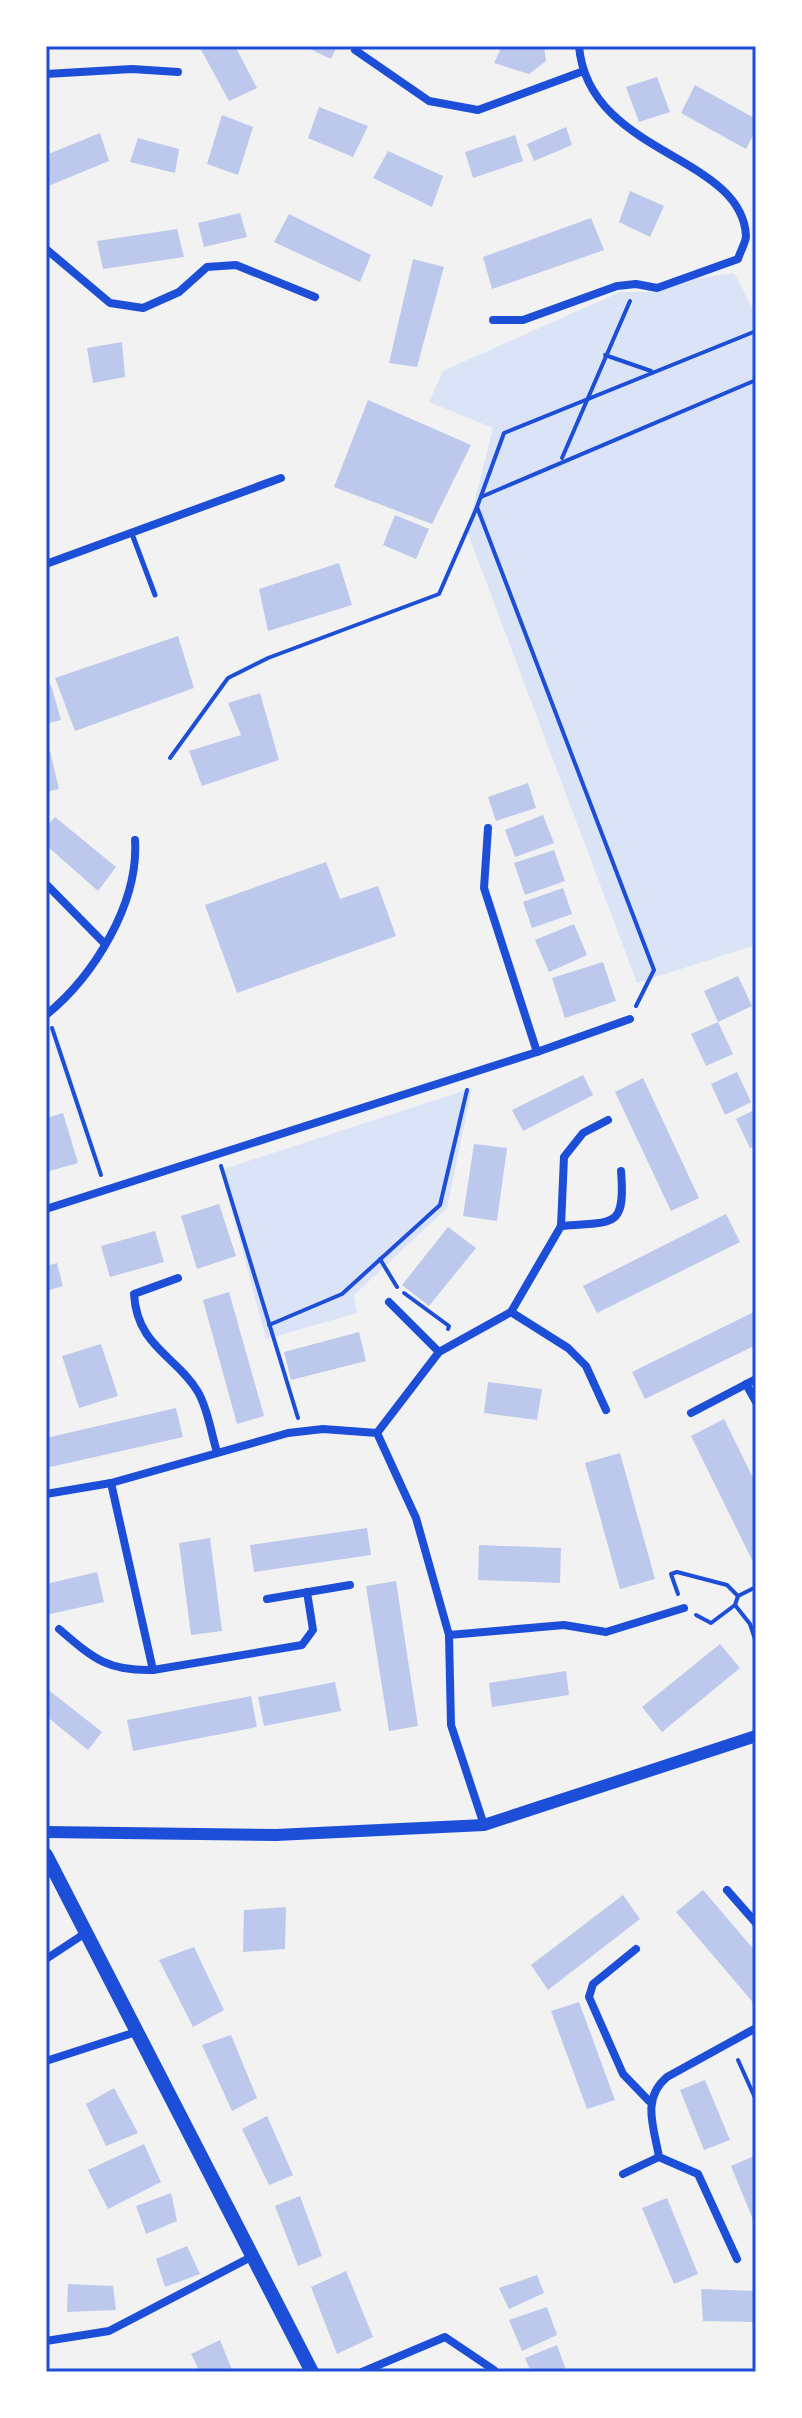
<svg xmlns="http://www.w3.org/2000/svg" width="802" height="2418" font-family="'PT Sans Narrow',sans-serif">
	<rect width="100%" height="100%" fill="#f2f2f2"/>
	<g fill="#dbe4f7">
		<path d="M734,273L756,315V945L637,983L467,531L493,428L429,402L443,371L620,292H654L694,279Z"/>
		<path d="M472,1088L447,1208L354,1295L357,1313L266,1339L221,1170Z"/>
	</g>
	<g fill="#bdc9ec">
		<path d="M199,46H235L257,88L229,101Z"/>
		<path d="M304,46H337L331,59Z"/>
		<path d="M502,46H544L546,61L529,74L494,63Z"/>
		<path d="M657,77L670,112L639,122L626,87Z"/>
		<path d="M695,85L756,119V130L746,149L681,113Z"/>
		<path d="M319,107L368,126L353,157L308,138Z"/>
		<path d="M222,115L253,127L238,175L207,164Z"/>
		<path d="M566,127L572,145L534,161L527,144Z"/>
		<path d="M100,133L109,161L46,187V155Z"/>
		<path d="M515,135L523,161L473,178L465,152Z"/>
		<path d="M138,138L179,149L175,173L130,162Z"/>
		<path d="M388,151L443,176L432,207L373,178Z"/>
		<path d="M630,191L664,206L650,237L619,222Z"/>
		<path d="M240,213L247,237L204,247L198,223Z"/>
		<path d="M289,214L371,255L360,282L274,242Z"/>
		<path d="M591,218L604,250L492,289L483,257Z"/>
		<path d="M177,229L184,257L103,269L97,241Z"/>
		<path d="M413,259L444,267L417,367L389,363Z"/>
		<path d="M122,342L125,377L93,383L87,348Z"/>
		<path d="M368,400L471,445L432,524L334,487Z"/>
		<path d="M395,515L429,529L416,559L383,545Z"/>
		<path d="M339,563L352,605L268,631L259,589Z"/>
		<path d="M178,636L194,688L75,731L55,678Z"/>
		<path d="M51,685L61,720L46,724V686Z"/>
		<path d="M260,693L279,760L202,786L189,751L241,735L228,703Z"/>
		<path d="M50,751L59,789L46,792V752Z"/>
		<path d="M528,783L536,808L496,821L488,797Z"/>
		<path d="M543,815L554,843L515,857L505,830Z"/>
		<path d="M55,817L116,867L98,891L46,845V827Z"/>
		<path d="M554,850L565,881L525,895L514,863Z"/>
		<path d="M326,862L340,899L378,886L396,936L237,993L205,905Z"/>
		<path d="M563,888L572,914L532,928L523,902Z"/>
		<path d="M574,924L587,955L549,972L535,940Z"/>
		<path d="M603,962L616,1001L565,1018L552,978Z"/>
		<path d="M738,976L752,1006L718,1022L704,991Z"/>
		<path d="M718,1022L733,1054L706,1066L691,1034Z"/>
		<path d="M737,1072L751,1102L725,1115L711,1084Z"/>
		<path d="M583,1075L593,1095L523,1131L512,1110Z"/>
		<path d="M643,1078L699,1198L671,1211L615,1092Z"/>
		<path d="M756,1109V1145L750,1148L736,1119Z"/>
		<path d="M63,1113L78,1163L46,1172V1118Z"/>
		<path d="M474,1144L507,1148L497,1221L463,1216Z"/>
		<path d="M219,1204L236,1256L197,1269L181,1216Z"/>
		<path d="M726,1214L740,1242L597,1313L583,1286Z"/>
		<path d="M448,1227L476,1248L429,1306L402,1285Z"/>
		<path d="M155,1231L164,1262L110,1277L101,1246Z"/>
		<path d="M57,1263L63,1286L46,1291V1266Z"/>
		<path d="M229,1292L264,1416L237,1424L203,1300Z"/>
		<path d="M756,1311V1345L645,1399L632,1372Z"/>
		<path d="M359,1332L366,1361L291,1380L284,1352Z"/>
		<path d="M101,1344L118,1396L79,1408L62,1356Z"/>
		<path d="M488,1382L542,1389L537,1420L484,1413Z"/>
		<path d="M176,1408L183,1437L46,1468V1438Z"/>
		<path d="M724,1419L756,1484V1568L691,1436Z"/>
		<path d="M620,1453L655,1579L620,1589L585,1463Z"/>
		<path d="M367,1528L371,1555L254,1572L250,1545Z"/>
		<path d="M210,1538L222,1631L191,1635L179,1543Z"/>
		<path d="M479,1545L561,1548L560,1583L478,1580Z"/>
		<path d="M97,1572L104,1602L46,1615V1584Z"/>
		<path d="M396,1581L418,1726L389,1731L366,1586Z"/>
		<path d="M720,1644L740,1668L662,1732L642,1707Z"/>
		<path d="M566,1671L569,1695L492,1707L489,1683Z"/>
		<path d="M335,1682L341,1711L264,1726L258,1697Z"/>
		<path d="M46,1688L102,1732L88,1750L46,1716Z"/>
		<path d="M251,1696L257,1727L133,1751L127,1720Z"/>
		<path d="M703,1890L756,1952V2006L676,1912Z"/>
		<path d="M623,1895L640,1919L548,1990L531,1965Z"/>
		<path d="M286,1907L285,1949L243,1952L244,1910Z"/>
		<path d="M194,1947L224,2010L193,2027L159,1960Z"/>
		<path d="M579,2002L615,2100L587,2109L551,2011Z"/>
		<path d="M231,2035L257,2098L232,2111L202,2045Z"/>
		<path d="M705,2080L730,2140L704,2150L680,2090Z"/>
		<path d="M114,2088L138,2133L106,2146L86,2104Z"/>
		<path d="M267,2116L293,2175L269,2185L242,2129Z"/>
		<path d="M144,2144L161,2182L108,2209L88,2170Z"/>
		<path d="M754,2156L756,2161V2227L731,2166Z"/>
		<path d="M171,2193L177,2221L146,2234L136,2206Z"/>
		<path d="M300,2196L322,2256L298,2266L275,2206Z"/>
		<path d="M667,2198L698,2274L674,2284L642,2208Z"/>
		<path d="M187,2246L200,2274L165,2287L156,2259Z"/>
		<path d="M346,2271L373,2337L337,2354L311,2287Z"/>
		<path d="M537,2275L544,2293L509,2309L499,2288Z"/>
		<path d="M68,2284L113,2286L116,2310L67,2312Z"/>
		<path d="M701,2289L756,2291V2322L703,2321Z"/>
		<path d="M547,2307L557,2335L522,2351L509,2320Z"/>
		<path d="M220,2340L233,2372H200L191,2354Z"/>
		<path d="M557,2345L566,2370L531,2372L525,2358Z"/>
	</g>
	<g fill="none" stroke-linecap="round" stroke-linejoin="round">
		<g stroke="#1d4ed8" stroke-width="4">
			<path d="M605,355L651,371"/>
			<path d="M562,458L630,301"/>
			<path d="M481,497L756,380"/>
			<path d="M170,758L228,678L268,658L439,594L477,507"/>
			<path d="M636,1006L654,970L477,507L504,433L756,331"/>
			<path d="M52,1028L101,1175"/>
			<path d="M221,1166L298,1418"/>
			<path d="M380,1259L397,1287"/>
			<path d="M404,1293L449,1326L448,1329"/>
			<path d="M269,1325L342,1294L440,1205L467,1090"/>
			<path d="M678,1594L671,1574L677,1572L727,1585L738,1596"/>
			<path d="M735,1605L750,1624L756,1642"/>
			<path d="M696,1615L711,1623L735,1605L738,1596L756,1587"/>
			<path d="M738,2060L756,2100"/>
		</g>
		<path stroke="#1d4ed8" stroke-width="5" d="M132,534L155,595"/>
		<g stroke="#1d4ed8" stroke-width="8">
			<path d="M355,50L429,101L478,110L581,72"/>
			<path d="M46,74L132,69L178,72"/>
			<path d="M46,249L110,303L143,308L179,292L207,267L236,265L315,297"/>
			<path d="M493,320H523L617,286L636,284L657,288L738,259C740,252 746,242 746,236C742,154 588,155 579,46"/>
			<path d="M46,564L281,478"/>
			<path d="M488,828L484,888L537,1052"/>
			<path d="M46,884L104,943"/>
			<path d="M46,1015C94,976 139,903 135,840"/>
			<path d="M46,1209L537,1052L630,1019"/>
			<path d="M561,1226C612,1221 626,1231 621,1171"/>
			<path d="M178,1278L134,1294C137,1347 177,1356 198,1392C208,1409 211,1433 217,1452"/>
			<path d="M389,1302L439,1352"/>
			<path d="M511,1312L568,1348L586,1366L606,1410"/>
			<path d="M746,1384L756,1402"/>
			<path d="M691,1413L756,1379"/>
			<path d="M377,1433L439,1352L511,1312L561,1226L564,1157L583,1133L608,1120"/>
			<path d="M111,1483L153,1670L302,1645L313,1630L307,1592"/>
			<path d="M46,1494L111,1483L288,1433L323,1429L377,1433L416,1518L449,1635L451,1725L484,1825"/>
			<path d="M267,1599L350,1585"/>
			<path d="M59,1629C93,1658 106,1671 153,1670"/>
			<path d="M449,1635L564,1625L606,1632L684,1608"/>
			<path d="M727,1890L756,1923"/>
			<path d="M636,1949L593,1984L589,1997L623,2074L649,2101"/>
			<path d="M46,1959L84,1934"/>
			<path d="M46,2061L136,2032"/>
			<path d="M623,2174L659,2157"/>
			<path d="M737,2259L698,2174L659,2157C654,2127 641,2099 667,2077L756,2028"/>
			<path d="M46,2341L109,2331L253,2256"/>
			<path d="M362,2372L445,2337L494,2370"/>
		</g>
		<path stroke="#1d4ed8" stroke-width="12" d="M46,1832L276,1835L484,1825L756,1736"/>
		<path stroke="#1d4ed8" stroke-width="14" d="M46,1855L312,2372"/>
	</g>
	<rect width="802" height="2418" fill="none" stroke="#ffffff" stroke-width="96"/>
	<rect x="48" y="48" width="706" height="2322" fill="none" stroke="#1d4ed8" stroke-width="3"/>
</svg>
